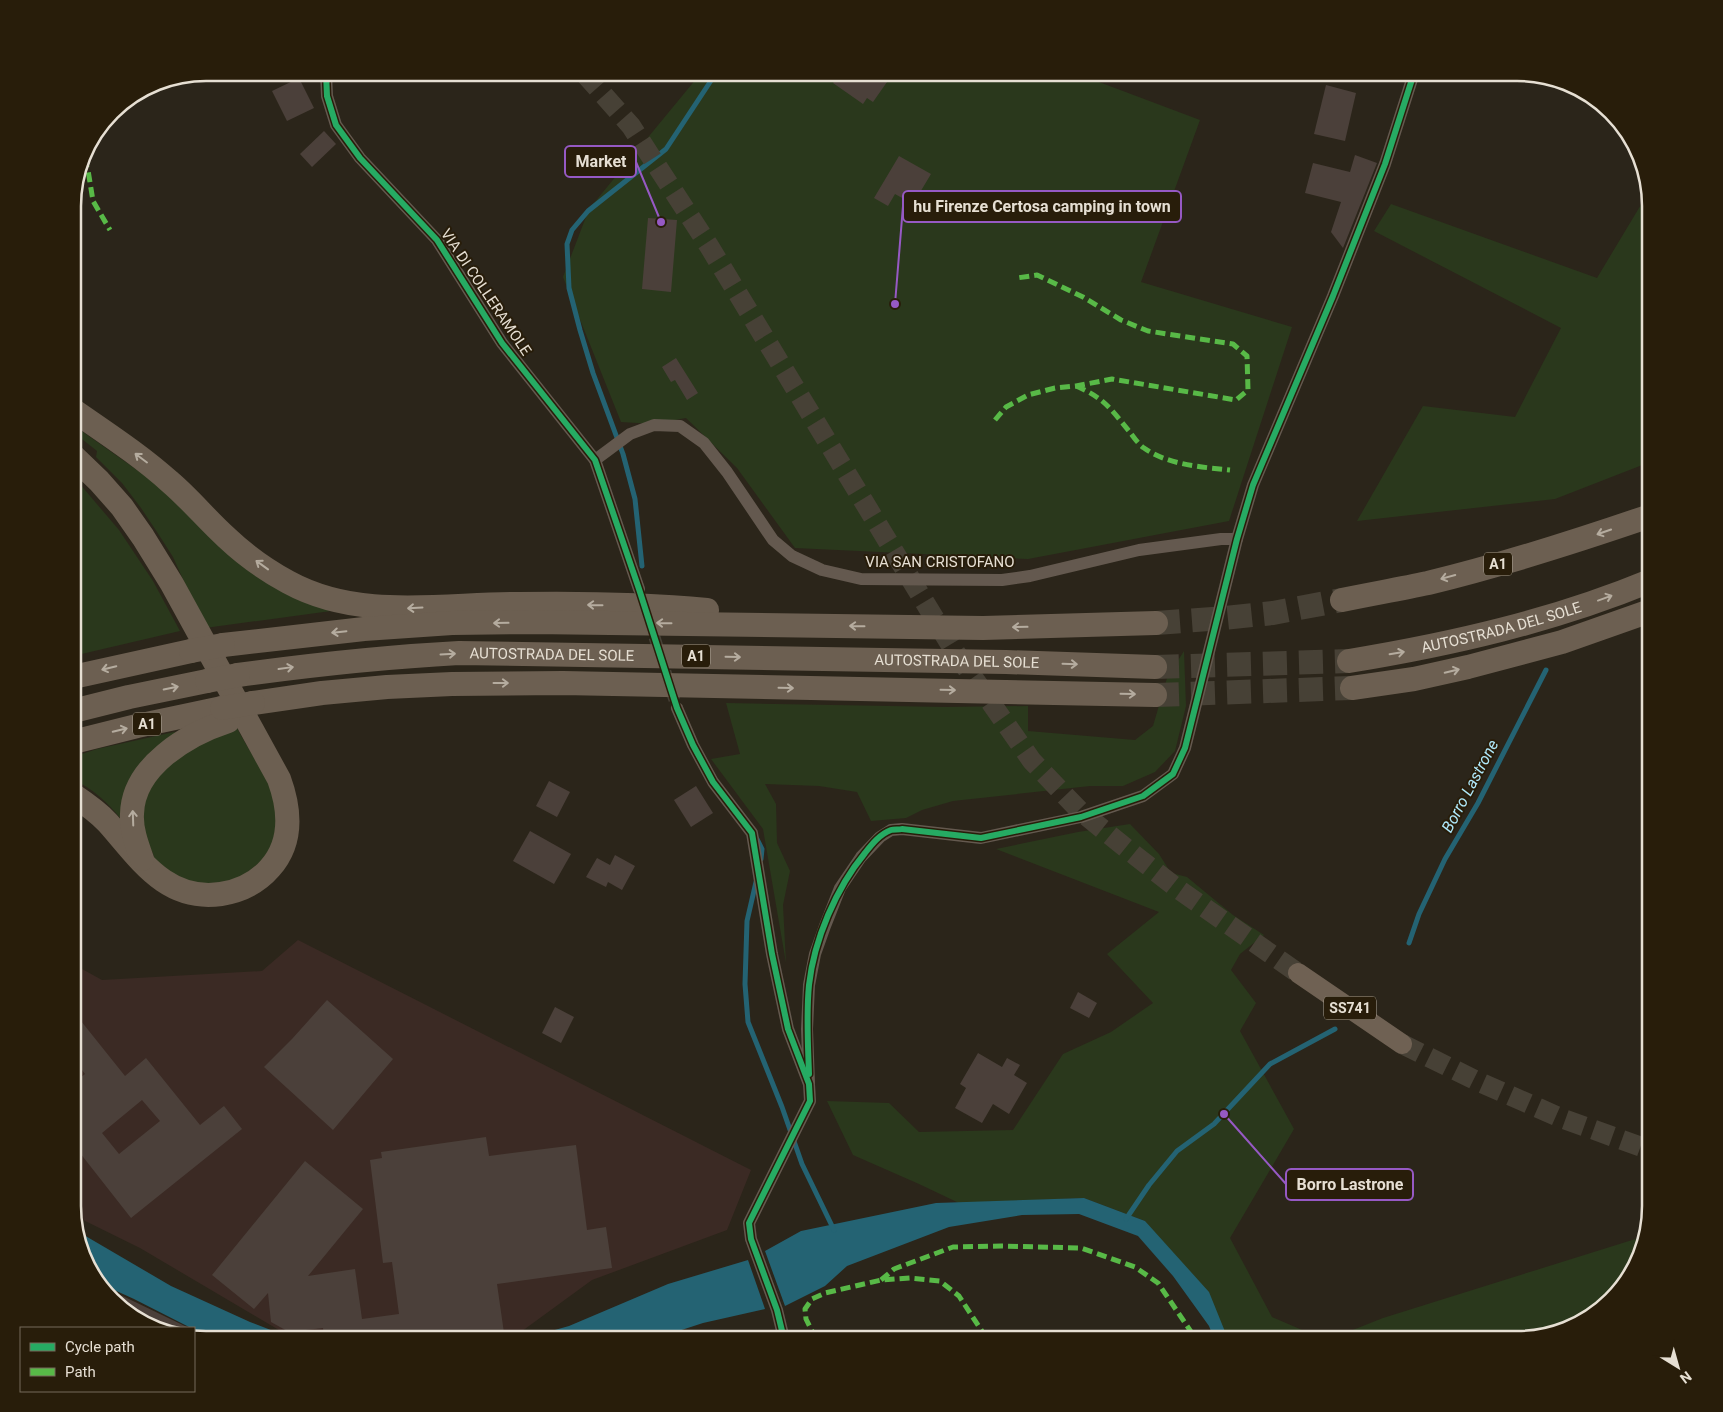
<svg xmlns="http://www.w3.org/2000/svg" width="1723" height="1412" font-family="Roboto,sans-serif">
	<rect width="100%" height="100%" fill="#2b251a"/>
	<path fill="#3b2a24" d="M298,940L751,1170L727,1230L592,1280L518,1334L488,1339H305L289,1336L140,1248L73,1215V964L102,980L262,971Z"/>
	<g fill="#2a381c">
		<path d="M701,73H1085L1083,76L1200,120L1141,282L1292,327L1229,521L1028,559L795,548L737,468L686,418L654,424L621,422L563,277L589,209Z"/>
		<path d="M1648,193L1650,206V462L1555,499L1357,521L1423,406L1515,417L1561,328L1374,231L1391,204L1597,278Z"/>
		<path d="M73,425L154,482L331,611L205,628L173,557L157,532L141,508L122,483L96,457L97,451L73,432Z"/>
		<path d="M73,476L119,530L153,581L180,631L73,656Z"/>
		<path d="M1184,651L1186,706L1175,751L1155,772L1123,786H1090L953,801L922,810L906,818L871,821L857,792L819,786L765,784L776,804L777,843L790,871L783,905L786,963L763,829L711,759L740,754L726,703L945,707L1028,706V731L1135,740L1153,726L1167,678Z"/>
		<path d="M235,724C246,747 261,766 271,788C273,792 276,797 278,802C282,821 276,840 265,856C257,867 245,872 237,882L184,884L154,859L153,853L141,832L143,801L165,763Z"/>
		<path d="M174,732L176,733L122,820C108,803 93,788 73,780V757L97,749Z"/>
		<path d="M1130,824L1159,854L1171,873L1187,877L1233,915L1264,935L1240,954L1231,970L1256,1003L1240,1031L1294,1129L1230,1238L1272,1317L1323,1339H1228L1145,1221L1084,1198L959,1203L919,1184L853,1155L827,1101L889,1103L919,1132L1013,1130L1063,1054L1111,1032L1153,1003L1107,954L1159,912L996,849L1078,832Z"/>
		<path d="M1645,1236L1640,1257L1618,1294L1576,1326L1517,1339H1330L1383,1318Z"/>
	</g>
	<g fill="#246373">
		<path d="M1084,1198L1145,1221L1209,1292L1228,1339H1214L1209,1326L1173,1276L1138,1236L1079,1214L1022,1215L949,1227L847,1266L825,1286L785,1306L765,1251L801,1231L936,1203Z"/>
		<path d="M77,1231L171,1286L250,1322L294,1339H213L194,1330V1328H191L134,1299L101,1284L86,1265Z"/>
		<path d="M748,1260L765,1309L703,1323L654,1339H523L569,1326L668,1284Z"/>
	</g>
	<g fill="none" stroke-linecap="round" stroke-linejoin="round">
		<g stroke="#246373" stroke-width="5">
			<path d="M642,566L635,499L623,454L593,373L580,330L569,288L567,244L572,230L588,211L666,149L716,73"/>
			<path d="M757,839L762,849L761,859"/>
			<path d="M756,882L747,921L745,984L748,1022L782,1107L802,1164L834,1230"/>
			<path d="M1409,943L1419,914L1445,859L1478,803L1546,670"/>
			<path d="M1126,1219L1149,1185L1177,1151L1214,1124L1270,1064L1335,1029"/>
		</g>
	</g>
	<g fill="#4b403a" fill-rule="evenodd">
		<path d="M841,72H894L873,102L867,98L863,104L833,83Z"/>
		<path d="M299,78L314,108L287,121L272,91Z"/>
		<path d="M1326,85L1356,93L1345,141L1314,134Z"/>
		<path d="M324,131L336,144L312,167L300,154Z"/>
		<path d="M1355,155L1377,163L1343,248L1331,232L1341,202L1305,193L1313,163L1350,172Z"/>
		<path d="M899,156L931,174L913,204L895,194L888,206L874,198Z"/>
		<path d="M648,218L677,220L671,292L642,289Z"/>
		<path d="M676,358L698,393L687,400L675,380L671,382L662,367Z"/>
		<path d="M549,781L570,792L557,817L536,806Z"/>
		<path d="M696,786L713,813L691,827L674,800Z"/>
		<path d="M530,831L571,854L554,884L513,861Z"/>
		<path d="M615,855L635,866L622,890L608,882L606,887L586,877L597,858L610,865Z"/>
		<path d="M1078,992L1097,1003L1089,1018L1070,1008Z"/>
		<path d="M327,1000L393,1059L333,1130L264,1067L292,1039Z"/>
		<path d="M555,1007L574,1017L561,1043L542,1033Z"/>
		<path d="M73,1011L125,1076L146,1058L200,1125L224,1106L242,1129L131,1218L80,1153L73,1159V1084L85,1074L73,1058ZM142,1100L160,1121L119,1154L102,1133Z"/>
		<path d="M978,1053L1002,1067L1007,1058L1020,1065L1014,1075L1027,1083L1009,1114L993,1104L982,1123L955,1108L966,1088L960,1084Z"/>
		<path d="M486,1137L489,1156L576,1145L587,1230L606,1227L612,1268L497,1284L505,1340H324L323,1328L289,1332L271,1322L268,1293L254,1309L212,1275L305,1161L363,1209L308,1276L355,1269L362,1319L399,1314L392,1262L383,1263L370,1160L382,1158L381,1152Z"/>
		<path d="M104,1287L189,1328H158L118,1306Z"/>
	</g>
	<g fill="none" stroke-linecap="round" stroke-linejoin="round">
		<path stroke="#474136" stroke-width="12" stroke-dasharray="12 6" stroke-linecap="butt" d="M649,620L677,708"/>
		<g stroke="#474136" stroke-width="20" stroke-dasharray="20 10" stroke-linecap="butt">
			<path d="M584,73L631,126L709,246L953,649L1032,761L1079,810L1137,857L1178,889L1298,973"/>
			<path d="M1402,1044L1477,1081L1561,1118L1650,1150"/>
		</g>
		<g stroke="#474136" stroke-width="24" stroke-dasharray="24 12" stroke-linecap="butt">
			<path d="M1156,623L1224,618L1273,613L1342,600"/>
			<path d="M1155,667L1349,661"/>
			<path d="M1155,695L1352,688"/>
		</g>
		<g stroke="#64594f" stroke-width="12">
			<path d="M326,73L327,96L336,125L360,158L437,240L502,343L595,460L639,589"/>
			<path d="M595,460L630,434L654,425L680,426L704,443L727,472L773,540L792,556L822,570L861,579L1002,580L1030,576L1139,550L1221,539H1237"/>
			<path d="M677,708L693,745L713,782L752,833L772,954L788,1029L809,1084L810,1101L749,1223L751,1239L777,1310L784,1339"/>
			<path d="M809,1084L807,1029L809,985L815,954L825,926L840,888L861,857L880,837L891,830L902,829L981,838L1081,817L1143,796L1173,774L1185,748L1237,539L1253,485L1333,296L1385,164L1414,73"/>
		</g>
		<path stroke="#6f6153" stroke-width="20" d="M1298,973L1402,1044"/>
		<g stroke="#6c5f51" stroke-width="24">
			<path d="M73,410C106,433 140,455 170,482C190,499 207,520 227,538C245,555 266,570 288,582C359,621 441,604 518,604C581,603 644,604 707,610"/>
			<path d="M1342,600C1371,594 1400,589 1428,583C1503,565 1577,541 1650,516"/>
			<path d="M223,645L364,629L452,623L533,622L983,628L1156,623"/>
			<path id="s1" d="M1349,661C1452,644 1553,621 1650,581"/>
			<path id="s2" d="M238,675C311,665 385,657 459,653L1006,662L1155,667"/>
			<path d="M73,677L191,651"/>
			<path d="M1352,688L1414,679L1468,667L1562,642L1650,611"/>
			<path d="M253,703L322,693L387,687L452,684L563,683L1155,695"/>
			<path d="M73,711L129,697L207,681"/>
			<path d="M73,742L137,726L222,708"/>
			<path d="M73,795C85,803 98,812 108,823C140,859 166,902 221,894C240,891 257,883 270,868C293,842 290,809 279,779L172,584L143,537L122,507L99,481L73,456"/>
			<path d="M142,859C137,845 131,829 132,814C133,766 188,734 228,721"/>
		</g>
		<g stroke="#6c5f51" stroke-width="24">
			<path d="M191,651L223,645"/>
			<path d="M207,681L238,675"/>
			<path d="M222,708L253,703"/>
		</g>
		<g stroke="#58b947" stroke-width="5" stroke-dasharray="10 5" stroke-linecap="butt">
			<path d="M84,158L88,170L93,201L110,230"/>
			<path d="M1076,386C1104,398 1110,408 1129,431C1133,436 1138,444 1144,448C1168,465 1201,467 1230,470"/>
			<path d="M995,420L1006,407L1028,395L1055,388L1076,386L1112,379L1236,400L1248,390L1247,356L1233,344L1148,331L1121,320L1083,297L1037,275L1017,278"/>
			<path d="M881,1280L894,1269L953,1247L1001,1246L1081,1248L1135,1267L1158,1283L1196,1339"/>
			<path d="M816,1339L806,1319L805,1309L812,1299L825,1293L881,1280L910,1278L940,1281L959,1296L987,1339"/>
		</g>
		<g stroke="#281d0a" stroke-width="9">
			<g id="cycleway">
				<path d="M326,73L327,96L336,125L360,158L437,240L502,343L595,460L639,589L677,708L693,745L713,782L752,833L772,954L788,1029L809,1084L810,1101L749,1223L751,1239L777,1310L784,1339"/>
				<path d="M809,1074C808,1044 806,1015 809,985C814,940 836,888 865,853C872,844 880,834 891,830C894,829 899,830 902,829L981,838L1081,817L1143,796L1173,774L1185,748L1237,539L1253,485L1333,296L1385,164L1414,73"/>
			</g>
		</g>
		<use href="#cycleway" stroke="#26ab63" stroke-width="6"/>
	</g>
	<defs><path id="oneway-shaft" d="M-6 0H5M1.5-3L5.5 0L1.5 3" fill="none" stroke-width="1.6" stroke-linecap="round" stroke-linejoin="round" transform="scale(1.25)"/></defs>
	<g stroke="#b5ac9f">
		<use href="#oneway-shaft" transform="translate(141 458) rotate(-143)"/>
		<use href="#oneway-shaft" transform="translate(1604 532) rotate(161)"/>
		<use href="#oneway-shaft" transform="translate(262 565) rotate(-144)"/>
		<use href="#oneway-shaft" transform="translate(1448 577) rotate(165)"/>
		<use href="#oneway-shaft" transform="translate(1605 598) rotate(-20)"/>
		<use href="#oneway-shaft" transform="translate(595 605) rotate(-179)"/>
		<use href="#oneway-shaft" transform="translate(415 608) rotate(177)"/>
		<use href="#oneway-shaft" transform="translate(501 623) rotate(179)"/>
		<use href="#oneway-shaft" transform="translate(664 623) rotate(-179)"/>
		<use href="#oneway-shaft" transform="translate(857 626) rotate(-179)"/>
		<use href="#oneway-shaft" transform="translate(1020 627) rotate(179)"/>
		<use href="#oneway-shaft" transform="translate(339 632) rotate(174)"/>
		<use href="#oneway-shaft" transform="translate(1397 653) rotate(-9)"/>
		<use href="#oneway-shaft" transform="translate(448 654) rotate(-3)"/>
		<use href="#oneway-shaft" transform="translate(733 657) rotate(1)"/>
		<use href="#oneway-shaft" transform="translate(1070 664) rotate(2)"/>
		<use href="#oneway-shaft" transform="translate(109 668) rotate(167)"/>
		<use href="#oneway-shaft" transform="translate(286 668) rotate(-8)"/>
		<use href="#oneway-shaft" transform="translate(1452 671) rotate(-13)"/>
		<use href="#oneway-shaft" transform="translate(501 683)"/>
		<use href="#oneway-shaft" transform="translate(171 688) rotate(-12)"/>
		<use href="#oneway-shaft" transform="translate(786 688) rotate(1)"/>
		<use href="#oneway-shaft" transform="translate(948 690) rotate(1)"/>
		<use href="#oneway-shaft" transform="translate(1128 694) rotate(1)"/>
		<use href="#oneway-shaft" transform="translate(120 730) rotate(-14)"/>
		<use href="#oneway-shaft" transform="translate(133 818) rotate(-92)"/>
	</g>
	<g text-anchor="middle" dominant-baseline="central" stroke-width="4" stroke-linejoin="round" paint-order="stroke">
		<g fill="#281d0a" stroke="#ada597" stroke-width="1">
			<rect x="1484" y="552.5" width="28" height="23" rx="4"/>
			<rect x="682" y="644.5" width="28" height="23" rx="4"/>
			<rect x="133" y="712.5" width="28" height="23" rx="4"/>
			<rect x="1324" y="996.5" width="52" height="23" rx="4"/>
		</g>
		<g font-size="14" font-weight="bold" fill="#e6dfd3">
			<text x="1498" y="564">A1</text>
			<text x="696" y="656">A1</text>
			<text x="147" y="724">A1</text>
			<text x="1350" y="1008">SS741</text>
		</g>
		<g font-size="15" fill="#e6dfd3" stroke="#281d0a">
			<text transform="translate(486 292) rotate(56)">VIA DI COLLERAMOLE</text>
			<text x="940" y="562">VIA SAN CRISTOFANO</text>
			<text stroke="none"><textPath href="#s1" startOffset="156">AUTOSTRADA DEL SOLE</textPath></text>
			<text stroke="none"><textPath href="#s2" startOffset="315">AUTOSTRADA DEL SOLE</textPath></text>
			<text stroke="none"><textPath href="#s2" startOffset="720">AUTOSTRADA DEL SOLE</textPath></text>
		</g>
		<g font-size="16" font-style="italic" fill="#afe8fa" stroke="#281d0a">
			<text transform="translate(1470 786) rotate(-62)">Borro Lastrone</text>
		</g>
	</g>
	<path d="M0 0H1723V1412H0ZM206 81H1517A125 125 0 0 1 1642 206V1206A125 125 0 0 1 1517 1331H206A125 125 0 0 1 81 1206V206A125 125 0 0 1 206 81Z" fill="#281d0a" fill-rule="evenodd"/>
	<path fill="none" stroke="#e6dfd3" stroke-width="2.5" d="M206 81H1517A125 125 0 0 1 1642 206V1206A125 125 0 0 1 1517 1331H206A125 125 0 0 1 81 1206V206A125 125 0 0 1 206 81Z"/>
	<path fill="none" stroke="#9659c4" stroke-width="2" d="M661 222L636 162M895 304L903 206M1224 1114L1286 1184"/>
	<g fill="#9659c4" stroke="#281d0a" stroke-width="2">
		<circle cx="661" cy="222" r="5"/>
		<circle cx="895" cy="304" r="5"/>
		<circle cx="1224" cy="1114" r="5"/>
	</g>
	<g fill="#281d0a" stroke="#9659c4" stroke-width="2">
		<rect x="565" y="146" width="71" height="31" rx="5"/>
		<rect x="903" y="191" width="278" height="31" rx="5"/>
		<rect x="1286" y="1169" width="127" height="31" rx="5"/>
	</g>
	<g font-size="16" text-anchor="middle" font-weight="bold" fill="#e6dfd3">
		<text x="601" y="167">Market</text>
		<text x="1042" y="212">hu Firenze Certosa camping in town</text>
		<text x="1350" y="1190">Borro Lastrone</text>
	</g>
	<rect x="20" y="1327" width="175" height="65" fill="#281d0a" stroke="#746b5a"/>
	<rect x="30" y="1343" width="25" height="8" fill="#26ab63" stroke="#746b5a"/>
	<text x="65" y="1352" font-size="15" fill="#e6dfd3">Cycle path</text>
	<rect x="30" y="1368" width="25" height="8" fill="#58b947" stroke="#746b5a"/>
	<text x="65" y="1377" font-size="15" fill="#e6dfd3">Path</text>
	<g transform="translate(1678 1367) rotate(143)" stroke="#281d0a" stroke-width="4" paint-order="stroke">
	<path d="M0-4L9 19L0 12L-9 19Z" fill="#e6dfd3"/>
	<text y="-8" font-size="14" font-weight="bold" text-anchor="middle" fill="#e6dfd3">N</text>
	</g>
</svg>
